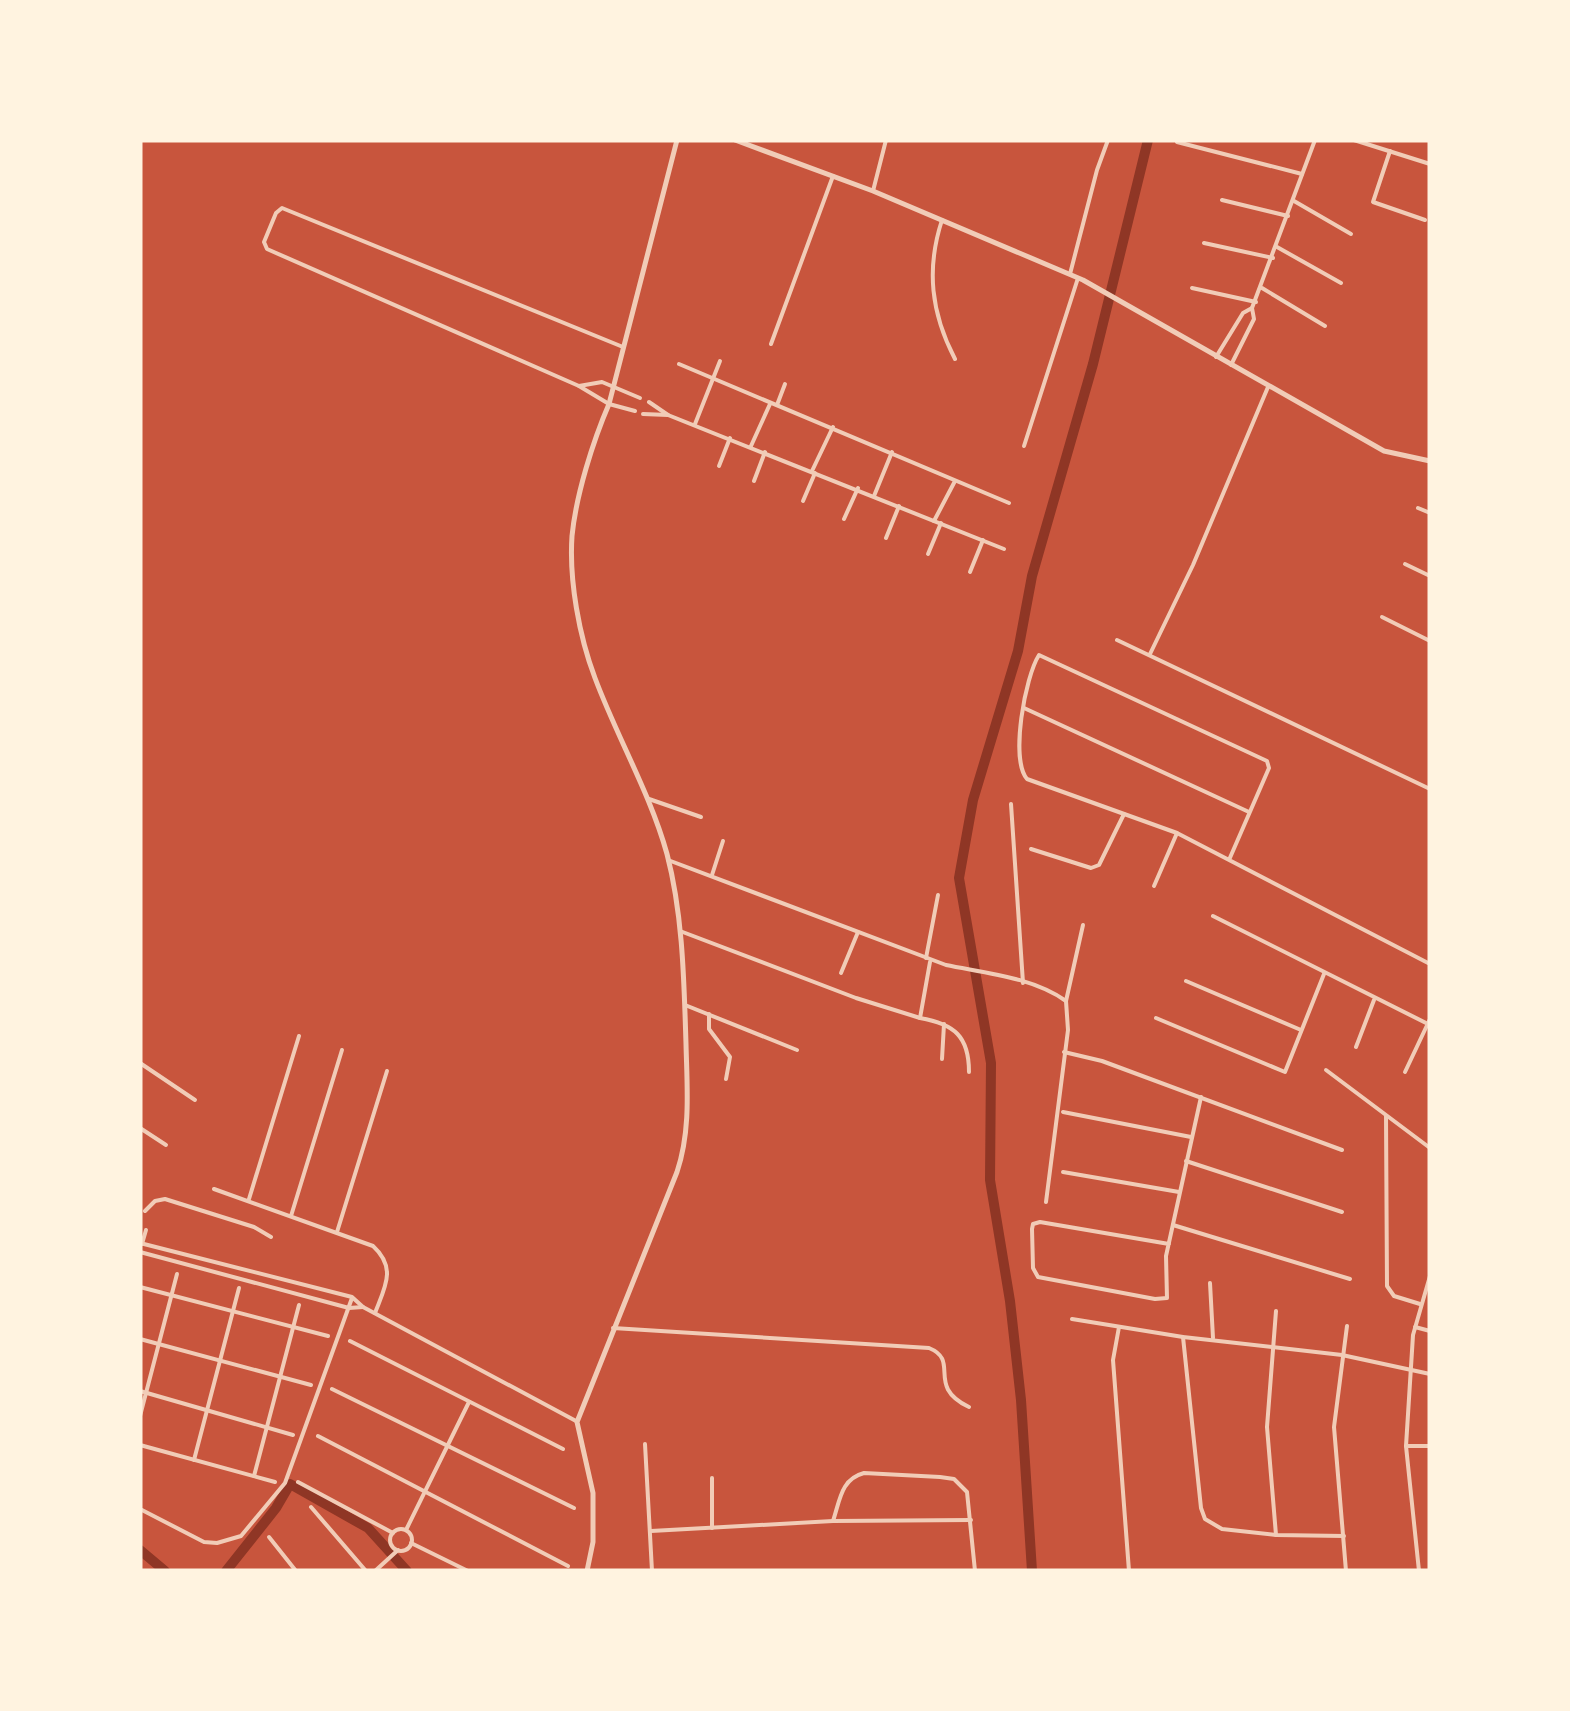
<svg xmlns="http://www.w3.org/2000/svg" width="1570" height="1711" font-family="Jost,sans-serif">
	<rect width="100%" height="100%" fill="#c8553d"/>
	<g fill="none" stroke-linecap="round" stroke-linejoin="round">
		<g stroke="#8f3625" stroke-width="10">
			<path d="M140,1550L165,1571"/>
			<path d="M226,1571L276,1508L290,1484L368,1528L407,1571"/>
			<path d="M1032,1571L1021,1400L1010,1301L990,1180L991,1063L959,878L973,800L1018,651L1032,576L1093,364L1148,140"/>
		</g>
		<g stroke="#f1ccb7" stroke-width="4">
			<path d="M1354,140L1430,164"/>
			<path d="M1177,142L1302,174"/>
			<path d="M1390,151L1373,202L1425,220"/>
			<path d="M873,191L886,140"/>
			<path d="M1222,200L1288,216"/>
			<path d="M1294,201L1351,234"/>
			<path d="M942,220C926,269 931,313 955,359"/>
			<path d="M1204,243L1273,258"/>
			<path d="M1277,247L1341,283"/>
			<path d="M1070,274L1097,170L1108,140"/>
			<path d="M1192,288L1256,302"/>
			<path d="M1262,288L1325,326"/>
			<path d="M1252,308L1315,140"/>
			<path d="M771,344L833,176"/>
			<path d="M623,347L282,208L276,213L264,242L267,249L579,386L609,404L635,411"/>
			<path d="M1216,357L1243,313L1252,308L1254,319L1231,365"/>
			<path d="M679,364L1009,503"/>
			<path d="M579,386L602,382L640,398"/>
			<path d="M649,402L668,415L1004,549"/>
			<path d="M777,405L785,384"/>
			<path d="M643,414L668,415"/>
			<path d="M695,424L720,361"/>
			<path d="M751,446L770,404"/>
			<path d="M1024,446L1078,278"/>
			<path d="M719,466L730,438"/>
			<path d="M812,471L833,427"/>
			<path d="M754,481L765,452"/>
			<path d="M874,496L892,452"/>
			<path d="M803,501L815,473"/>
			<path d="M1418,508L1430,513"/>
			<path d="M844,519L858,488"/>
			<path d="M934,521L955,481"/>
			<path d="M886,538L899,506"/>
			<path d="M928,554L941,523"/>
			<path d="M1405,564L1430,576"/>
			<path d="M970,572L983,540"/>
			<path d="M1382,617L1430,641"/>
			<path d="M1117,640L1430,789"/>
			<path d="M1150,654L1193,565L1268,387"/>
			<path d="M1024,708L1249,812"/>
			<path d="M649,799L701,817"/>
			<path d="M1011,804L1023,983"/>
			<path d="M1031,849L1091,868L1099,865L1124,814"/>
			<path d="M668,860L946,965C985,973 1032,977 1066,1001L1068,1030L1046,1202"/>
			<path d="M1229,860L1269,768L1267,761L1039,655C1025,677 1010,759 1027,779L1177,833L1430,964"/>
			<path d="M712,875L723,841"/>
			<path d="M1154,886L1177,833"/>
			<path d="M1213,916L1430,1025"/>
			<path d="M680,931L856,998L920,1018"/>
			<path d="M926,958L938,895"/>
			<path d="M930,962L920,1018C954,1024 969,1036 969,1072"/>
			<path d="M841,973L858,932"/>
			<path d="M1186,981L1301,1030"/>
			<path d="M1066,1001L1083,925"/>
			<path d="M685,1005L797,1050"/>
			<path d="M709,1014V1029L730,1057L726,1079"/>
			<path d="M1156,1018L1285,1072L1324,974"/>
			<path d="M1356,1047L1374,1000"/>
			<path d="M1064,1052L1102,1061L1342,1150"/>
			<path d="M942,1059L944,1024"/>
			<path d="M140,1063L195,1100"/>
			<path d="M1326,1070L1430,1148"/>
			<path d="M1405,1072L1430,1019"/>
			<path d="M1063,1112L1191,1137"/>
			<path d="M1386,1116L1387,1286L1394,1296L1420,1304"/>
			<path d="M140,1128L166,1145"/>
			<path d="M1186,1161L1342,1212"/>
			<path d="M1063,1172L1179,1192"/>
			<path d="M214,1189L373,1246C397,1268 385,1287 375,1313"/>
			<path d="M249,1199L299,1036"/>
			<path d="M145,1211L155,1201L165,1199L254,1227L271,1237"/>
			<path d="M291,1216L342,1050"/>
			<path d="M1173,1225L1350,1279"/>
			<path d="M337,1232L387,1071"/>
			<path d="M140,1243L352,1297L363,1307L576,1421"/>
			<path d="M142,1244L146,1230"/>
			<path d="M1169,1244L1040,1222L1033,1224L1032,1229L1033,1268L1038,1277L1155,1299L1167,1298L1166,1256L1201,1097"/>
			<path d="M140,1252L349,1308L363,1307"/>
			<path d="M1210,1283L1213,1338"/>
			<path d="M140,1287L328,1336"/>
			<path d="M1276,1311L1267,1427L1276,1535L1344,1536"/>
			<path d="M1072,1319L1183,1337L1342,1355L1430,1374"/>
			<path d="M1119,1327L1113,1360L1129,1571"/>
			<path d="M1415,1327L1430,1331"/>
			<path d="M613,1328L929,1348C961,1361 925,1386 969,1407"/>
			<path d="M1183,1337L1201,1508L1205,1519L1222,1529L1276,1535"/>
			<path d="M140,1339L311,1385"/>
			<path d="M350,1341L563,1449"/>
			<path d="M332,1389L574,1508"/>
			<path d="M140,1391L293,1435"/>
			<path d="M140,1416L177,1274"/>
			<path d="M318,1436L568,1566"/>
			<path d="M645,1444L652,1571"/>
			<path d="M140,1445L275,1482"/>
			<path d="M1406,1446H1430"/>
			<path d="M194,1460L239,1288"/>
			<path d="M254,1476L299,1305"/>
			<path d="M298,1482L393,1533"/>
			<path d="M311,1507L366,1571"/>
			<path d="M140,1509L204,1542L217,1543L241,1536L285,1483L352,1298"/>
			<path d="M833,1521C840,1500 841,1479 864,1473L940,1477L954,1479L967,1492L975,1571"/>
			<path d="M712,1528V1478"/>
			<circle cx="401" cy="1540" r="11"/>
			<path d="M406,1530L469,1402"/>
			<path d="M651,1531L833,1521L971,1520"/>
			<path d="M269,1537L296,1571"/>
			<path d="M411,1543L468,1571"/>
			<path d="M375,1571L398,1550"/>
			<path d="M1346,1571L1334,1427L1347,1326"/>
			<path d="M1419,1571L1406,1446L1413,1335L1430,1276"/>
		</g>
		<g stroke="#f1ccb7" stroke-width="5">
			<path d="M735,140L873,191L1083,280L1384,451L1430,461"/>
			<path d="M587,1571L593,1542V1493L577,1422L677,1172C691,1130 687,1087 686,1044C684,982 683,915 667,854C650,793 617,737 595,678C579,636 569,580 572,536C576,495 593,441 609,404L677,140"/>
		</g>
	</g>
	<rect width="1570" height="1711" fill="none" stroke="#fff3e0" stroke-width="285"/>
</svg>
